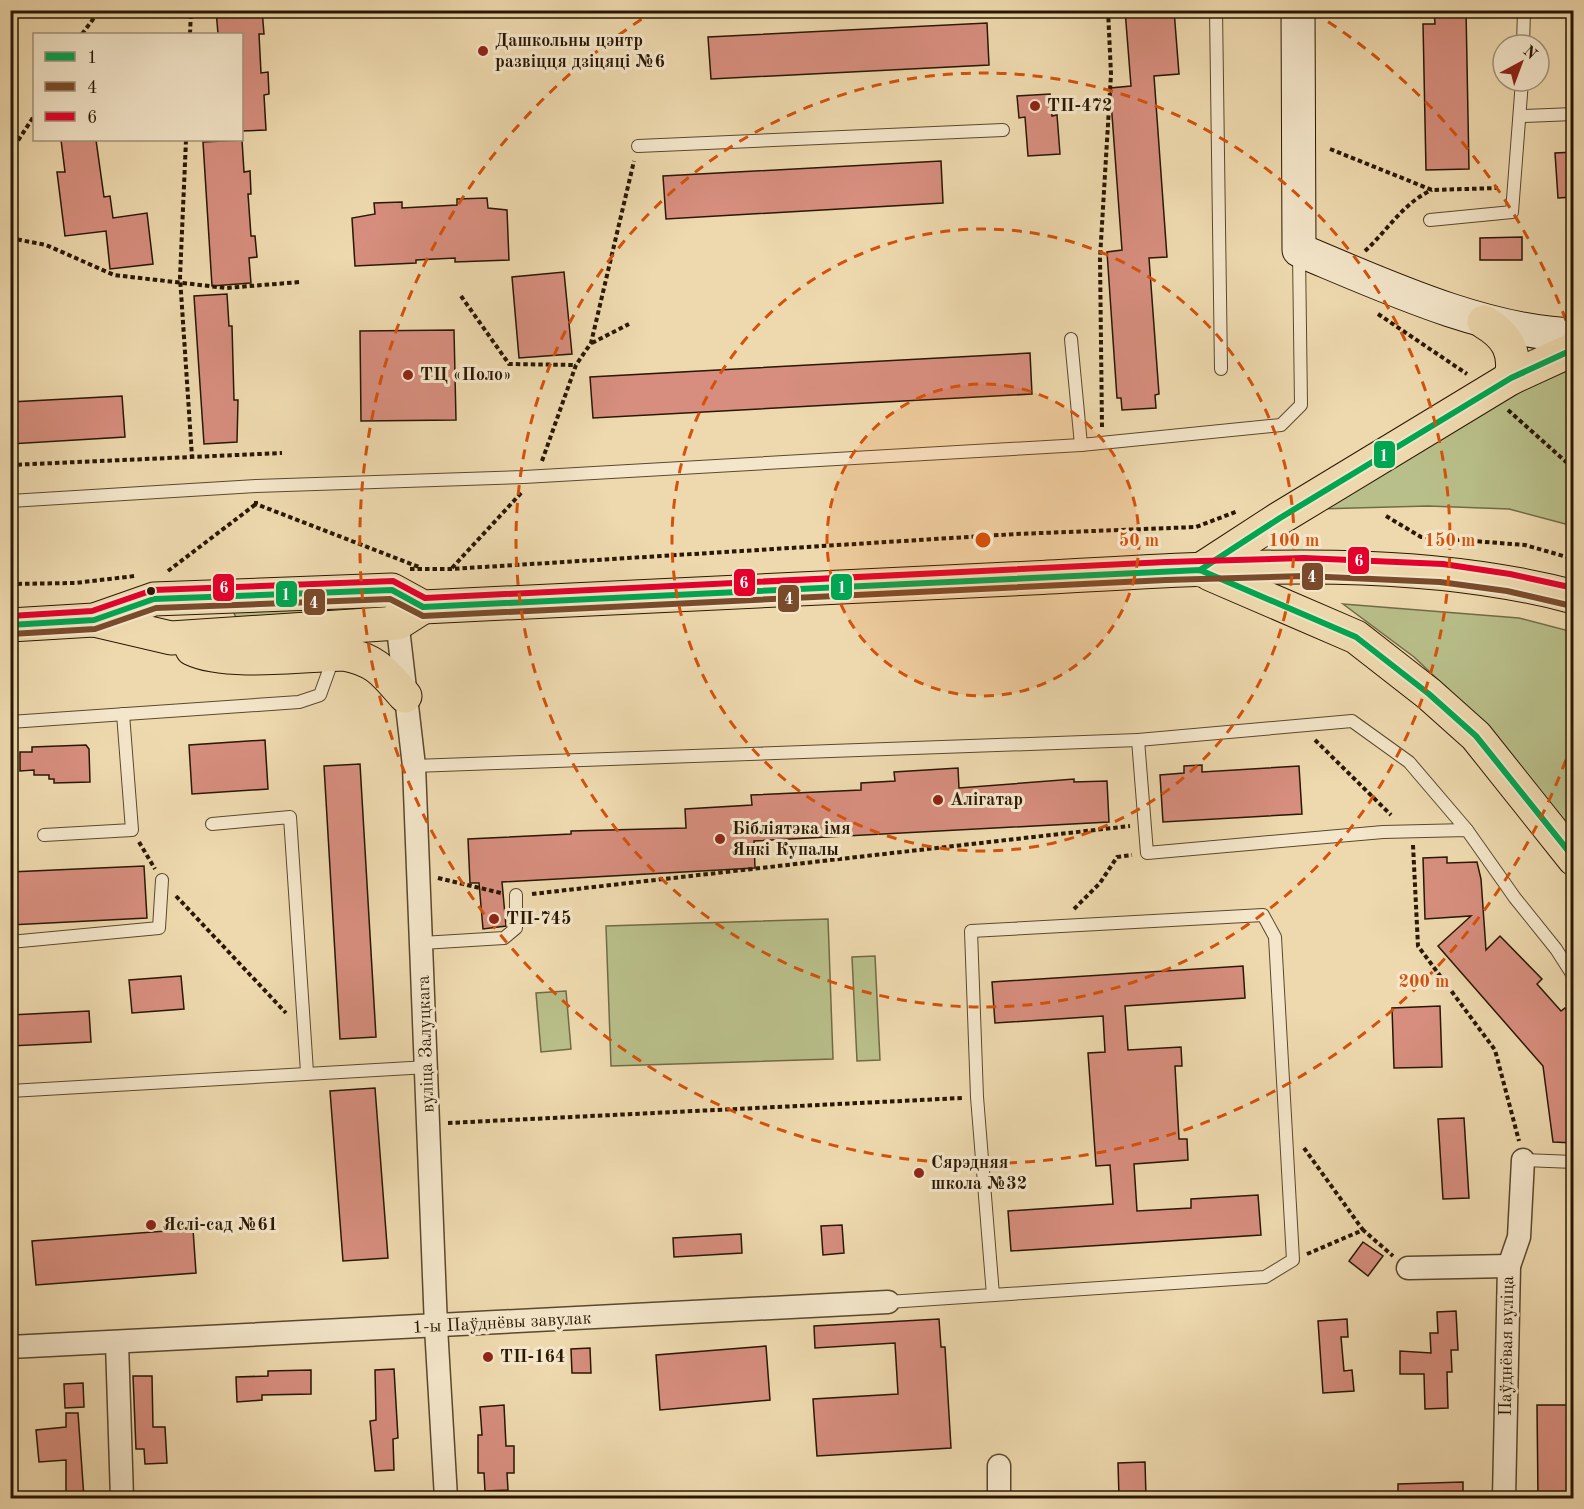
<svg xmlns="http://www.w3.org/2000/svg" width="1584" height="1509" font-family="'Old Standard TT',serif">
	<rect width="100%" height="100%" fill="#eed9ae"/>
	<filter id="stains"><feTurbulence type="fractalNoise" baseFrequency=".00333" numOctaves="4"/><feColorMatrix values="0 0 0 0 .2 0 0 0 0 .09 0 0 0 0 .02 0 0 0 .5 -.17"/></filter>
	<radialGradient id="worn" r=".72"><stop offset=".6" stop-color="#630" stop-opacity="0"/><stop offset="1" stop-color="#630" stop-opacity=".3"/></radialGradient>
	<g fill="#b9bf8a" stroke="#716b46" stroke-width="1.5">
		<path d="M1573,360V526L1509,509L1428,506L1317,509Z"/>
		<path d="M384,599L388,609L237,620L234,613L236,605Z"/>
		<path d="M1343,604L1519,618L1573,632L1574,720C1561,747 1570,768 1573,794C1575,808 1573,823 1573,836L1488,727L1414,657Z"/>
		<path d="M828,919L833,1059L611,1066L606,926Z"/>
		<path d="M875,956L880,1060L857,1061L852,957Z"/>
		<path d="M566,991L571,1049L541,1052L536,993Z"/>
	</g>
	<g fill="#d78e7e" stroke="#291702" stroke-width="1.5">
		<path d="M216,10H262L264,34H259L261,73L268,72L269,94L264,95L266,130L242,131V34H218Z"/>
		<path d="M1125,10H1174L1179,74L1154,76L1167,257L1149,258L1159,394L1155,395L1156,408L1122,410L1121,398H1117L1107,252L1122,250L1110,88L1131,86Z"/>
		<path d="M1434,10H1466L1469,169L1426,170L1423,24H1435Z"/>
		<path d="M987,23L989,65L711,79L708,37Z"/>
		<path d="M1050,94L1052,116L1057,115L1060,154L1028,156L1025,117L1019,118L1017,96Z"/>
		<path d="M61,140H96L104,197L110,196L113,218L147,213L153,264L110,269L106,231L65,236L57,172H65Z"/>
		<path d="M242,140L244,172L250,171L251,194H248L251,236H255L257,257L249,258L251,283L212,286L203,142Z"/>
		<path d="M1574,152V197L1558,198L1555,153Z"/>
		<path d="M941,161L943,203L666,219L663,176Z"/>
		<path d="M487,198L488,208L507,210L509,260L455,262V258L416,260V263L355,266L352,218L375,214L374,203L402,202V208L457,205V199Z"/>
		<path d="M1522,237V260H1480V238Z"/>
		<path d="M564,272L572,354L519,358L512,277Z"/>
		<path d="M227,294L229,326H232L234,400H238L237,442L204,444L194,296Z"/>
		<path d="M454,330L456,420L361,421L360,331Z"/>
		<path d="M1030,353L1032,394L593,418L590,377Z"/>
		<path d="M122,396L125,437L10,444V402Z"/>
		<path d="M265,740L268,789L192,794L189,745Z"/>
		<path d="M86,745L89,749L90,782L54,783V779H49V775H34V770L20,771V752H32V747Z"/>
		<path d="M360,764L376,1037L340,1039L324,766Z"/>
		<path d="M1202,765V772L1299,766L1302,814L1163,822L1160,775L1184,773V766Z"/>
		<path d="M958,768L959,788L1074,779V782L1107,781L1109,822L754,841L755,868L502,882L506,926L483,929L479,883H470L468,839L571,834V831L686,828L685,809L752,805L751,795L861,790V783L895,781L894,772Z"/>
		<path d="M1447,857V863L1477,862L1481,879L1486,950L1500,936L1542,979L1537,984L1561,1011L1565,1008L1574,1017V1143L1553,1142L1543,1066L1438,946L1471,916L1425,919L1423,858Z"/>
		<path d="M144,866L147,918L10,925V872Z"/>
		<path d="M1243,966L1245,998L1125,1006L1128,1050L1181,1047L1182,1066H1175L1179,1139H1187L1188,1160L1134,1164L1137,1211L1191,1208V1199L1258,1195L1261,1235L1011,1251L1008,1211L1113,1204L1110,1165L1096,1166L1088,1053L1105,1052L1103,1016L995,1023L992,982Z"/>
		<path d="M181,976L184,1009L132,1013L129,980Z"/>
		<path d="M1440,1006L1442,1067L1394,1068L1392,1008Z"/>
		<path d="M89,1011L91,1042L10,1046V1015Z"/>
		<path d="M375,1088L388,1258L343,1261L330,1091Z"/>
		<path d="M1464,1118L1469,1198L1443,1199L1438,1119Z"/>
		<path d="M842,1225L844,1253L823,1255L821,1226Z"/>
		<path d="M193,1229L196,1273L36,1285L32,1241Z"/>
		<path d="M741,1234L742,1253L674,1257L673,1238Z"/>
		<path d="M1363,1242L1383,1256L1368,1276L1349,1261Z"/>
		<path d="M1456,1311L1458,1350H1451L1452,1372H1447L1448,1408L1425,1409L1424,1374H1400V1351L1431,1353L1430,1333H1438L1437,1312Z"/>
		<path d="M939,1319L941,1347H945L951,1448L817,1456L813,1399L898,1394L895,1343L815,1348L814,1326Z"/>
		<path d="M1347,1319L1348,1337H1341L1344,1371L1352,1370L1354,1391L1323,1393L1318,1321Z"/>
		<path d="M766,1346L770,1400L660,1410L656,1355Z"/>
		<path d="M590,1348L591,1373H572L571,1349Z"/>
		<path d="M394,1369L398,1438L393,1439L394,1470L375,1471L370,1421L376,1420L375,1370Z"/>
		<path d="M311,1370V1394L262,1395V1400L237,1402L236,1377L268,1376V1371Z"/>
		<path d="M133,1376H152L153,1427H165L167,1463L145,1464L144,1449H136Z"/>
		<path d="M83,1383L84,1407L65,1408L64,1384Z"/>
		<path d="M504,1405L506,1446H514V1473H507L508,1490L485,1491L484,1473H478V1435H482L480,1407Z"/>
		<path d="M1537,1405H1574V1498H1538Z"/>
		<path d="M66,1413H78L84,1498H66V1460L39,1462L36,1430L66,1427Z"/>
		<path d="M1145,1462L1146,1497H1119L1118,1463Z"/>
		<path d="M1463,1482V1498H1398V1484Z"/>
	</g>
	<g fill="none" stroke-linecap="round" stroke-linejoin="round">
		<g stroke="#5a482d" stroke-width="14">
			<g id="lane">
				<path d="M1216,10L1221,369"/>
				<path d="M1523,45L1524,10"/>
				<path d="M1521,116L1574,114"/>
				<path d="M638,146L1003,130"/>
				<path d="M1430,220L1512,212L1522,81"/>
				<path d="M1071,339L1081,445"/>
				<path d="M10,501L256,486L524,477L1081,445L1281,425L1301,405L1299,253"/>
				<path d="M10,722L299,702L320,695L329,670L328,655"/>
				<path d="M1138,740L1352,721L1409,762L1467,830"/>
				<path d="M414,766L1138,740L1147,853L1383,832L1467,830L1515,898L1556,949L1574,977"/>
				<path d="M212,824L290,817L307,1072"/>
				<path d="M44,835L132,830L123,714"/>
				<path d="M10,942L159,928L162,880"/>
				<path d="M422,943L504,938L516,928V895"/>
				<path d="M10,1091L428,1067"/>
				<path d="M1523,1160L1574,1162"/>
				<path d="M888,1302L1265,1277L1293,1260L1275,937L1263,915L971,931L977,1097L993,1295"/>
			</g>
		</g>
		<g stroke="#5a482d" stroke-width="25">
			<g id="street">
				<path d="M396,611L414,766L436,1327L446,1498"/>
				<path d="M1408,1268L1509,1266"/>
				<path d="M117,1343L122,1498"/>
				<path d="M10,1347L888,1302"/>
				<path d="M999,1466V1498"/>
				<path d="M1504,1498L1509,1266L1519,1237L1523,1160"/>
			</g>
		</g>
		<g stroke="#291702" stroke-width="35">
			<path id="secondary" d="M1298,10L1299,250C1383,285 1483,332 1574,335"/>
		</g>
		<g stroke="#291702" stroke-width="35">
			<g id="primary">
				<path d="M1484,322C1506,335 1517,351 1511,378"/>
				<path d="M1200,570L1280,518L1511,378L1574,349"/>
				<path d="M1210,574L1356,637L1429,694L1476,736L1574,859"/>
				<path d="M94,620L171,638L398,623L423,607"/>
				<path d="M10,625L94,620L154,599L392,590L423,607C625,596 828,587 1031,578C1207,569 1402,551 1574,597"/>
				<path d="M192,649C225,665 304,655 344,654C376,660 384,672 405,696"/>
			</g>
		</g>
		<g stroke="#291702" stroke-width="4" stroke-dasharray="4.5 3" stroke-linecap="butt">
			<path d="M82,34L100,10"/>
			<path d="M190,34L191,10"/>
			<path d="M186,140L180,277L192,457"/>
			<path d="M1330,149L1432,190L1498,188"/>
			<path d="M10,153L34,116"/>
			<path d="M10,238L46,245L114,275L226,288L300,282"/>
			<path d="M1365,251C1387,231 1404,202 1432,190"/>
			<path d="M461,296L509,364L576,365"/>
			<path d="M1378,314L1467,374"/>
			<path d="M592,343L629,324"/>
			<path d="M1508,410L1574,469"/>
			<path d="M1102,427L1100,258L1111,74L1108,10"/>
			<path d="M542,461L576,365L591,343L634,161"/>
			<path d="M10,465L282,453"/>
			<path d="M256,501V504L419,567"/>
			<path d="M1386,516L1421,537L1525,545L1574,559"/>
			<path d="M452,568L522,492"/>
			<path d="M410,569H451L1016,534L1196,527L1238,511"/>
			<path d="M168,571L256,504"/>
			<path d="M10,584L75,583L135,576"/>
			<path d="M1315,740L1391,815"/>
			<path d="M139,842L155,869"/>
			<path d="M1413,845L1418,946L1495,1050L1519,1141"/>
			<path d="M438,878L501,893"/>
			<path d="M532,894L1130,826"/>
			<path d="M176,896L286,1013"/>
			<path d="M1074,909L1100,883L1117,857L1132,855"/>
			<path d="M448,1123L962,1098"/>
			<path d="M1304,1148L1363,1230"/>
			<path d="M1307,1254L1363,1230L1393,1256"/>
		</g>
		<use href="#lane" stroke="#f4e6ca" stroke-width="12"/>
		<use href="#street" stroke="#f4e6ca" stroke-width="22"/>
		<use href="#secondary" stroke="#f4e6ca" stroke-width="33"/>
		<use href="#primary" stroke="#eed9ae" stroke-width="33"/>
		<g stroke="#f4e6ca" stroke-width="10">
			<g id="bus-1">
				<path d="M1200,570L1280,518L1511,378L1574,349"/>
				<path d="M10,625L94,620L154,599L392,590L423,607L1200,570L1356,637L1429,694L1476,736L1574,858"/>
			</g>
		</g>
		<g stroke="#f4e6ca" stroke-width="10">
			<path id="bus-2" d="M11,634L95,629L156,608L390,599L423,616L1166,580L1304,576L1440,582L1507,591L1572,606"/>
		</g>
		<g stroke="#f4e6ca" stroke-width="10">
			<path id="bus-3" d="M10,616L92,611L153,590L393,581L425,598L1166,562L1304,558L1443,564L1510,574L1574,588"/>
		</g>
		<use href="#bus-1" stroke="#00a651" stroke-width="6"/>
		<use href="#bus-2" stroke="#7a4b2a" stroke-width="6"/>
		<use href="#bus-3" stroke="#e4002b" stroke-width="6"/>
	</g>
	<circle cx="983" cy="540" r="156" fill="#d5520b" fill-opacity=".12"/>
	<g fill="none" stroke="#d5520b" stroke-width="3" stroke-dasharray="10 8">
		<circle cx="983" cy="540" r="156"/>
		<circle cx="983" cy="540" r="311"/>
		<circle cx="983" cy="540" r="467"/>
		<path d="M1572 743A623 623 0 1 1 653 12M1313 12A623 623 0 0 1 1572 337"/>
	</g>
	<g fill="#8f2418" stroke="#f4e6ca" stroke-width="2">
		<circle cx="483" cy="51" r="6"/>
		<circle cx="1035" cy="106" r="6"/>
		<circle cx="408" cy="375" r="6"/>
		<circle cx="938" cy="800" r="6"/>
		<circle cx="720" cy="839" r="6"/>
		<circle cx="494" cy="919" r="6"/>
		<circle cx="919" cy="1173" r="6"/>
		<circle cx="151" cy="1225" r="6"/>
		<circle cx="488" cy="1357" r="6"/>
	</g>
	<circle fill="#291702" stroke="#f4e6ca" stroke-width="2" cx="151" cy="591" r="5"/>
	<g text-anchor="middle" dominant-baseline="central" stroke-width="6" stroke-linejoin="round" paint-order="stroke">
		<g font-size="18" font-weight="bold" fill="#291702" stroke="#f4e6ca" text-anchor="start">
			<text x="495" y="41">Дашкольны цэнтр<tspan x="495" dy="21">развіцця дзіцяці №6</tspan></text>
			<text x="1047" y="106">ТП-472</text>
			<text x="420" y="375">ТЦ «Поло»</text>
			<text x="950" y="800">Алігатар</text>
			<text x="732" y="829">Бібліятэка імя<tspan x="732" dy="21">Янкі Купалы</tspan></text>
			<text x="506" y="919">ТП-745</text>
			<text x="931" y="1163">Сярэдняя<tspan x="931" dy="21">школа №32</tspan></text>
			<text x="163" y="1225">Яслі-сад №61</text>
			<text x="500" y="1357">ТП-164</text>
		</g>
		<g font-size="18" fill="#291702" stroke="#f4e6ca">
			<text transform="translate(426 1044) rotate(-92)">вуліца Залуцкага</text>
			<text transform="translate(502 1323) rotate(-3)">1-ы Паўднёвы завулак</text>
			<text transform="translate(1507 1346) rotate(-89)">Паўднёвая вуліца</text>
		</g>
	</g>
	<circle cx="983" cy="540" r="9" fill="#d5520b" stroke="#f4e6ca" stroke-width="3"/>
	<g font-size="18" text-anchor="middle" font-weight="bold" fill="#d5520b" stroke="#f4e6ca" stroke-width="6" stroke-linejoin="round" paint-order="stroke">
		<text x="1139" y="546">50 m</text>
		<text x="1294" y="546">100 m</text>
		<text x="1450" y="546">150 m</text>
		<text x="1424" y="987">200 m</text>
	</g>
	<g stroke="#f4e6ca" stroke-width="2">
		<rect x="1373" y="440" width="23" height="29" rx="6" fill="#00a651"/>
		<rect x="1347" y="546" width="23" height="29" rx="6" fill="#e4002b"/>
		<rect x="1301" y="562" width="23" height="29" rx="6" fill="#7a4b2a"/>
		<rect x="733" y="568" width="23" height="29" rx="6" fill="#e4002b"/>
		<rect x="830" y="573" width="23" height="28" rx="6" fill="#00a651"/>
		<rect x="212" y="573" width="23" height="29" rx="6" fill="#e4002b"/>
		<rect x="275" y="580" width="23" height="28" rx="6" fill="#00a651"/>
		<rect x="777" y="584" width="23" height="29" rx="6" fill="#7a4b2a"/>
		<rect x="303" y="588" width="23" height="28" rx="6" fill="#7a4b2a"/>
	</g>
	<g font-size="16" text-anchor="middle" font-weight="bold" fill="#fff">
		<text x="1384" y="461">1</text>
		<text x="1359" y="566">6</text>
		<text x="1312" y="582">4</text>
		<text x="744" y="588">6</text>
		<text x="842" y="593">1</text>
		<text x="224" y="593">6</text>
		<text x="286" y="600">1</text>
		<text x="789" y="604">4</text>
		<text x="314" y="608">4</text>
	</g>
	<rect width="1584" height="1509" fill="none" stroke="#eed9ae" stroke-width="36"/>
	<rect x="12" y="12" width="1560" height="1485" fill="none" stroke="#291702" stroke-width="3"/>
	<rect x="18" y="18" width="1548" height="1473" fill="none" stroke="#291702" stroke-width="1.5"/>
	<rect x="33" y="33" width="210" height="108" fill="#f4e6ca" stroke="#a3937a" stroke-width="1.5"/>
	<rect x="45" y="52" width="30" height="9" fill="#00a651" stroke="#a3937a" stroke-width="1.5"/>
	<text x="87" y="63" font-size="18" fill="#291702">1</text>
	<rect x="45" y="82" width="30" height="9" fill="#7a4b2a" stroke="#a3937a" stroke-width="1.5"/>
	<text x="87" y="93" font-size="18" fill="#291702">4</text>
	<rect x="45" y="112" width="30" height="9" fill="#e4002b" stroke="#a3937a" stroke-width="1.5"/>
	<text x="87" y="123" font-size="18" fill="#291702">6</text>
	<g transform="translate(1521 63) rotate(41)"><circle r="28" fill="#f4e6ca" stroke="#a3937a" stroke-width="1.5"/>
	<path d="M0-4.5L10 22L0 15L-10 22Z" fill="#8f2418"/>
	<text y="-9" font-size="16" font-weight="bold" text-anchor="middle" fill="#291702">N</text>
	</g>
	<rect width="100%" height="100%" filter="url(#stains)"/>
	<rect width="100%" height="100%" fill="url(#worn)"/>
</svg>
